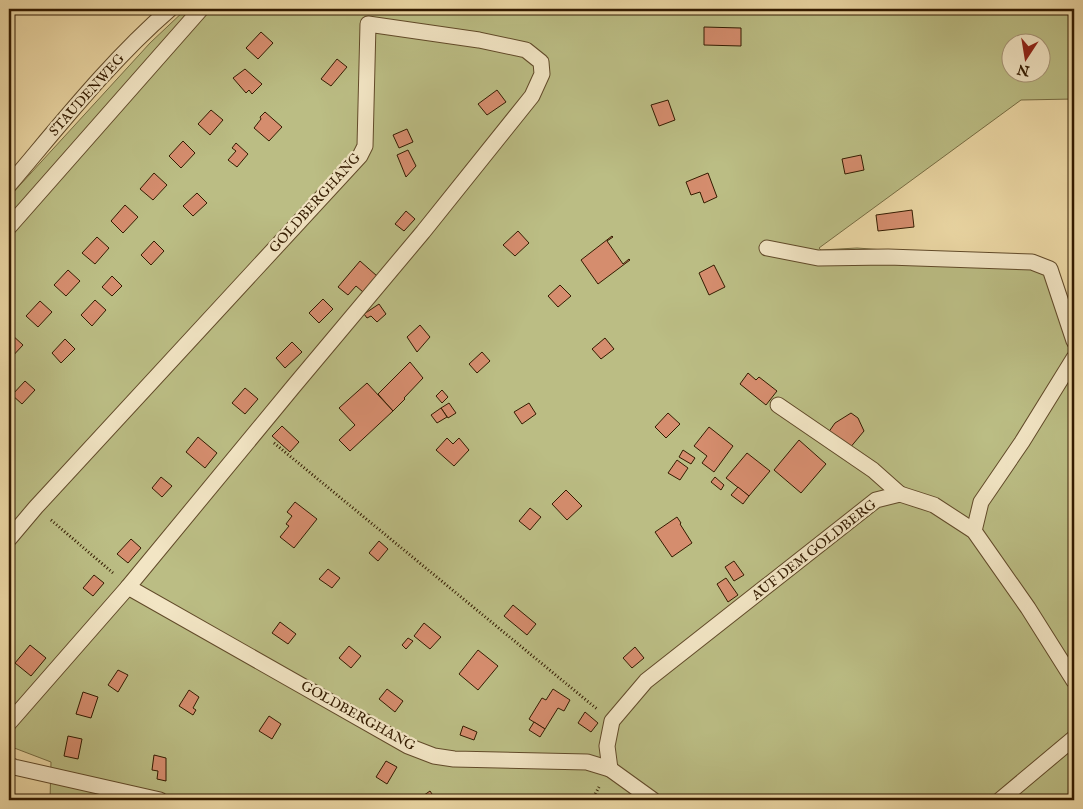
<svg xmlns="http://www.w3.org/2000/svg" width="1083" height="809" font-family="'IM FELL English',serif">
	<rect width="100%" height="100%" fill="#ebd7a4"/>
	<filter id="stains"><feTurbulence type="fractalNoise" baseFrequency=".004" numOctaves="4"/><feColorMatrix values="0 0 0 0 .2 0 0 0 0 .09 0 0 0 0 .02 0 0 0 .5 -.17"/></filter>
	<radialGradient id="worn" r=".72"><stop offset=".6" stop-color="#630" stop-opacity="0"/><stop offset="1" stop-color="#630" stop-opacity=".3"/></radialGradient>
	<path fill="#bbbd84" stroke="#776c42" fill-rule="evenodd" d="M186,9H1074V99L1021,100L819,248L821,250L857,248L1050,262L1074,361V800H50L51,762L9,746V197L150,43ZM1010,42H1040V72H1010Z"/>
	<g fill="#d58d6e" stroke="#331b00">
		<path d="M704,27L741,28V46L704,45Z"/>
		<path d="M261,32L273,43L258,59L246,48Z"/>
		<path d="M337,59L347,67L331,86L321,79Z"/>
		<path d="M245,69L262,84L252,94L249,90L246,93L233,78Z"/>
		<path d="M497,90L506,102L487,115L478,104Z"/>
		<path d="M668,100L675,120L659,126L651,105Z"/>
		<path d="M211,110L223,120L210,135L198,124Z"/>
		<path d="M265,112L282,127L269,141L254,128L261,119L260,117Z"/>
		<path d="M407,129L413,142L399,148L393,135Z"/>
		<path d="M183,141L195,153L181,168L169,156Z"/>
		<path d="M236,143L248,154L237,167L228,160L236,151L232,148Z"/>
		<path d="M408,150L416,166L406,177L397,155Z"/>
		<path d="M861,155L864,170L845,174L842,159Z"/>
		<path d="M154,173L167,185L153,200L140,189Z"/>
		<path d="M708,173L717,197L704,203L700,192L691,195L686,182Z"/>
		<path d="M197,193L207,203L193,216L183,206Z"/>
		<path d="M125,205L138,217L123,233L111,221Z"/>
		<path d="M912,210L914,227L878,231L876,215Z"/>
		<path d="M406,211L415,219L404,231L395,224Z"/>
		<path d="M518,231L529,243L515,256L503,245Z"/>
		<path d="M612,236L613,237L607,241L623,264L629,259L630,260L598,284L581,260Z"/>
		<path d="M97,237L109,248L95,264L82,253Z"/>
		<path d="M154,241L164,251L151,265L141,255Z"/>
		<path d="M360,261L377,276L363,292L356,286L348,295L338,287Z"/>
		<path d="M714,265L725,287L709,295L699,273Z"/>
		<path d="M68,270L80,281L66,296L54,285Z"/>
		<path d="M112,276L122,286L112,296L102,287Z"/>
		<path d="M560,285L571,296L558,307L548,296Z"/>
		<path d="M323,299L333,309L319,323L309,313Z"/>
		<path d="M95,300L106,310L92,326L81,315Z"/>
		<path d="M40,301L52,312L38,327L26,316Z"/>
		<path d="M379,304L386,314L377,322L371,316L367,318L364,314Z"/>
		<path d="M420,325L430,337L417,352L407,337Z"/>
		<path d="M11,334L23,345L9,360V336Z"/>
		<path d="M605,338L614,349L601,359L592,349Z"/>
		<path d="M65,339L75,349L61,363L52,353Z"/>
		<path d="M292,342L302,352L285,368L276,358Z"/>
		<path d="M482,352L490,361L477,373L469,364Z"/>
		<path d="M410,362L423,378L404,398L405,399L393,411L378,394Z"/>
		<path d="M748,373L756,380L759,377L777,391L766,405L740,384Z"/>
		<path d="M25,381L35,390L22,404L12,395Z"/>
		<path d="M367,383L393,411L350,451L339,440L355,425L339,408Z"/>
		<path d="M245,388L258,399L245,414L232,403Z"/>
		<path d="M442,390L448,397L442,403L436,396Z"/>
		<path d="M449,403L456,413L448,418L441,408Z"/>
		<path d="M529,403L536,414L522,424L514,412Z"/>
		<path d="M441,408L447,417L437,423L431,415Z"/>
		<path d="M668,413L680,424L666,438L655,427Z"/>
		<path d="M851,413L858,418L864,431L849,449L828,433L835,423Z"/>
		<path d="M282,426L299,442L290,452L272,436Z"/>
		<path d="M709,427L733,446L714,472L702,463L707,456L694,446Z"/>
		<path d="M198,437L217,453L205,468L186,452Z"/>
		<path d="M447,438L453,444L459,438L469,450L454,466L436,450Z"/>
		<path d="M799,440L826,464L801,493L774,470Z"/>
		<path d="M683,450L695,458L691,464L679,457Z"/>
		<path d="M747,453L770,471L749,496L726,478Z"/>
		<path d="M677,460L688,468L680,480L668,473Z"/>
		<path d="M161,477L172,486L162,497L152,488Z"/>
		<path d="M715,477L724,485L721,490L711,482Z"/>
		<path d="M738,487L749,496L743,504L731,495Z"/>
		<path d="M566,490L582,506L567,520L552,504Z"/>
		<path d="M295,502L317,519L294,548L280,537L289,526L286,524L292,516L287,512Z"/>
		<path d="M530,508L541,517L530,530L519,521Z"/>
		<path d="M677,517L681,523L680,524L692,543L672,557L655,532Z"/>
		<path d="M131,539L141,548L128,563L117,554Z"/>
		<path d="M379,541L388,549L378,561L369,553Z"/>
		<path d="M734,561L744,575L734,581L725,567Z"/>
		<path d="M328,569L340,578L332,588L319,579Z"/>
		<path d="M94,575L104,583L93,596L83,588Z"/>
		<path d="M726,578L738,595L728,602L717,584Z"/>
		<path d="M513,605L536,624L527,635L504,616Z"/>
		<path d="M280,622L296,634L288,644L272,633Z"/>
		<path d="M424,623L441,637L430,649L414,636Z"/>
		<path d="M408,638L413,641L406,649L402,645Z"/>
		<path d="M30,645L46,658L31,676L15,663Z"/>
		<path d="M349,646L361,656L351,668L339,658Z"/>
		<path d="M635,647L644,658L632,668L623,658Z"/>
		<path d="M478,650L498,666L478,690L459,674Z"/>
		<path d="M118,670L128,675L118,692L108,685Z"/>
		<path d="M387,689L403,701L395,712L379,699Z"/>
		<path d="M553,689L570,700L564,711L558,708L545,729L529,719L542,698L546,700Z"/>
		<path d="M189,690L199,697L193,708L196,710L193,715L179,706Z"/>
		<path d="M83,692L98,697L91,718L76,714Z"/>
		<path d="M585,712L598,723L591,732L578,723Z"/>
		<path d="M269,716L281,724L272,739L259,731Z"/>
		<path d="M534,722L545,729L540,737L529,730Z"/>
		<path d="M463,726L477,732L474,740L460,735Z"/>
		<path d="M68,736L82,739L78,759L64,756Z"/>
		<path d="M154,755L166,758V781L157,779L158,771L152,770Z"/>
		<path d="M386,761L397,767L387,784L376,777Z"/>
		<path d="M430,791L436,800H417Z"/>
	</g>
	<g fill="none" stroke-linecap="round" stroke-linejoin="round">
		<g stroke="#614a29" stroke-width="17">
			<g id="lane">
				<path d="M9,185C60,125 110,61 170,9"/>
				<path d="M9,227L201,9"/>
				<path d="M767,248L818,258L888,257L1032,262L1050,269L1074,341"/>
				<path d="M778,405L873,470L900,494"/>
				<path d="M974,531L981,502L1022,442L1074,358"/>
				<path d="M9,539L36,507L360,156L365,146L368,24L479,40L526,50L541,62L542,74L532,96L423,232L293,387L128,587L408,746L434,756L454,759L587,762L610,769"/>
				<path d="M9,723L128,587"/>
				<path d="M9,765L14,767L160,800"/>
				<path d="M653,800L610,769L607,746L612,721L646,681L876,500L900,494L934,505L974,531L1028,608L1074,681"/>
				<path d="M1000,800L1074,738"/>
			</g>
		</g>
		<g stroke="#331b00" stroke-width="3" stroke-dasharray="1 2.5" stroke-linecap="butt">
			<path d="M274,443L597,709"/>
			<path d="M51,520L113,573"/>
			<path d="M592,800L599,787"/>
		</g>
		<use href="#lane" stroke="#f2e5c4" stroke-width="15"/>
	</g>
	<g text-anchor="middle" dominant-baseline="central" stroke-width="4.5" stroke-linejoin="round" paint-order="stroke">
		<g font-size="14" fill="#331b00" stroke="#f2e5c4">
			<text transform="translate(87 95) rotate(-48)">STAUDENWEG</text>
			<text transform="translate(315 203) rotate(-48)">GOLDBERGHANG</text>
			<text transform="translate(814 550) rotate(-38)">AUF DEM GOLDBERG</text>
			<text transform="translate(358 716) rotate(29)">GOLDBERGHANG</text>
		</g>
	</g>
	<rect width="1083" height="809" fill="none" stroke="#ebd7a4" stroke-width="30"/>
	<rect x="10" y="10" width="1063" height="789" fill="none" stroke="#331b00" stroke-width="2.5"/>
	<rect x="15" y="15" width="1053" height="779" fill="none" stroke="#331b00"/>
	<g transform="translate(1026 58) rotate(192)"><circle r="24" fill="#f2e5c4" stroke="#a69476"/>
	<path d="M0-4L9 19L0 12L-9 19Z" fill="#8f2418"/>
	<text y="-8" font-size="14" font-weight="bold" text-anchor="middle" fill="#331b00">N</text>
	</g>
	<rect width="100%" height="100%" filter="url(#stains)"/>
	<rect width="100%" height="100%" fill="url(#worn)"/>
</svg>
